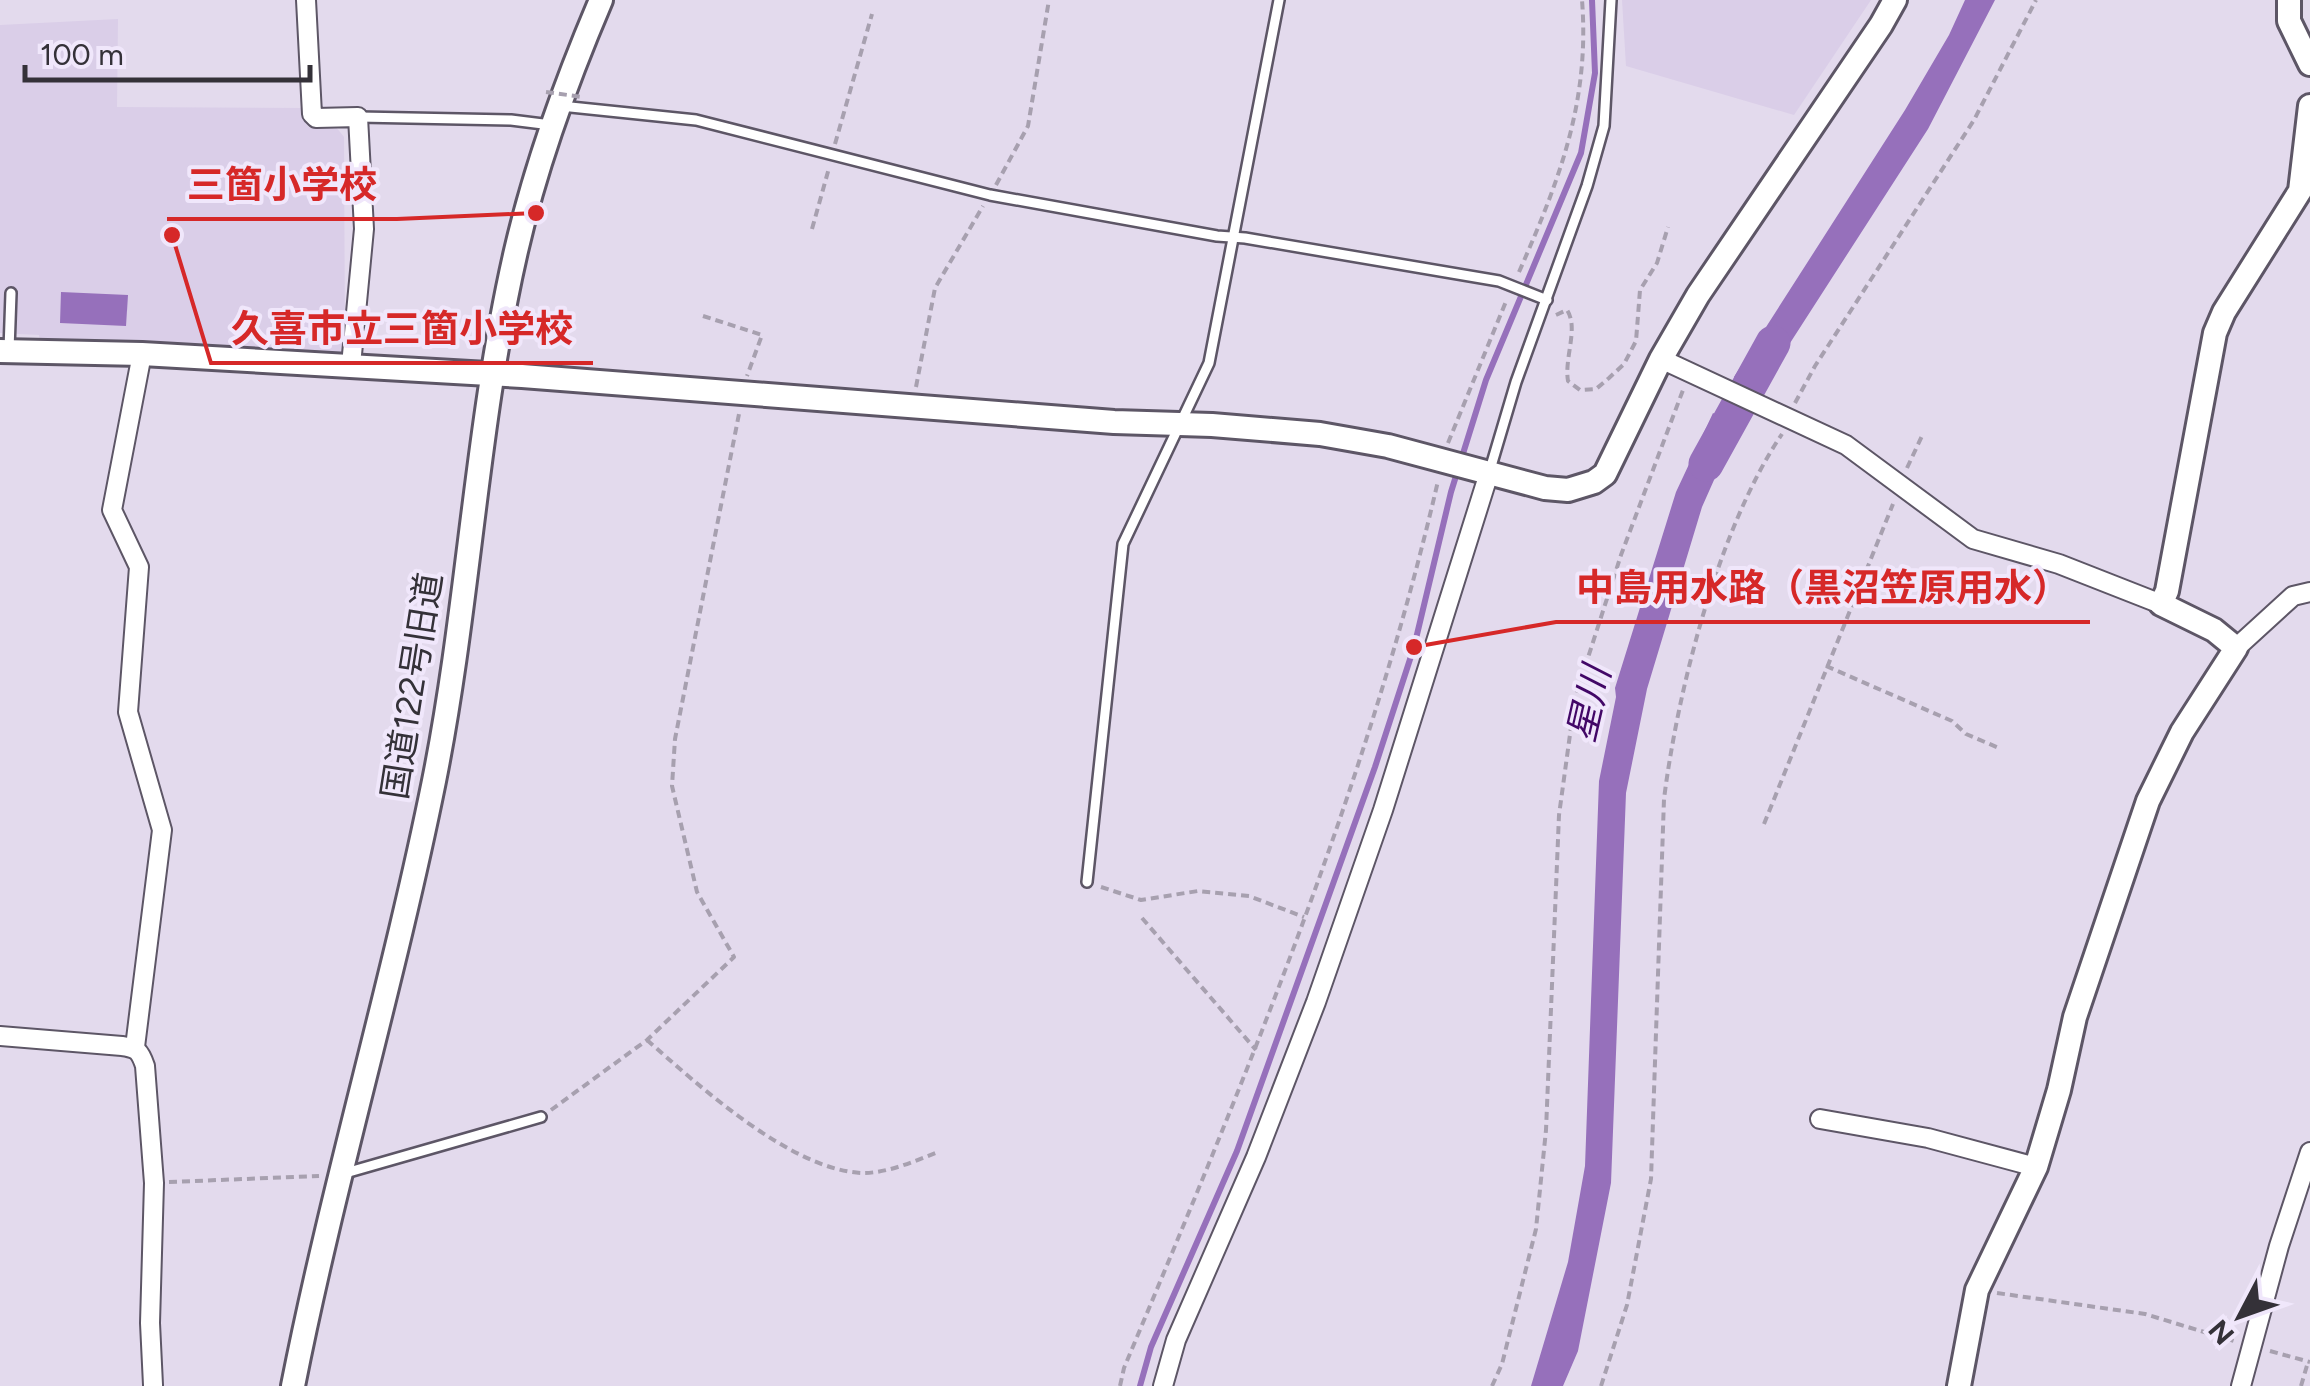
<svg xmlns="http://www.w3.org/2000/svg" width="2310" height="1386" font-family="Figtree,'Noto Sans JP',sans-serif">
	<rect width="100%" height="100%" fill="#e3daed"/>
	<g fill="#dacee8">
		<path d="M1622,0H1871L1794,115L1626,66Z"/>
		<path d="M118,19L117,107L305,108V123L310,128L336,127L344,137L345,349L341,353L40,342L39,335L0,333V25Z"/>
	</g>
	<g fill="#9670bb">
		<path d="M1965,0H1995L1928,129L1761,388L1734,377L1905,110L1949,35Z"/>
		<path d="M61,292L128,295L126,326L60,323Z"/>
		<path d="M1713,413L1738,426L1702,507L1647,689L1626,793L1611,1183L1578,1351L1563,1386H1531L1568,1262L1585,1166L1599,781L1616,697L1615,688L1676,492Z"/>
	</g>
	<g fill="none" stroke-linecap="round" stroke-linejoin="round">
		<path stroke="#9670bb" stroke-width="6" d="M1140,1386L1151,1347L1237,1151L1375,767L1414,647L1451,492L1486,380L1581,153L1595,73L1592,0"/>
		<path stroke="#9670bb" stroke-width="35" d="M1706,464L1773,343"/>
		<g stroke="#5d5666" stroke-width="14">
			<g id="service">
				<path d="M561,106L696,120L990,195L1217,236L1245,238L1499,281L1547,300"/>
				<path d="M359,117L511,120L551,125"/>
				<path d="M9,350L11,293"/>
				<path d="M1489,473L1516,382L1587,186L1604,126L1611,0"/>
				<path d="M1087,882L1123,544L1209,363L1279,0"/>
				<path d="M342,1174L541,1117"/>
			</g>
		</g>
		<g stroke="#5d5666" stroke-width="22">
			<g id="minor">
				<path d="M306,0L312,114L316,118L358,117L364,229L351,365"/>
				<path d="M1661,359L1846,445L1973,539L2059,564L2161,604"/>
				<path d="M2236,648L2293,596L2310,592"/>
				<path d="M0,1036L122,1046C137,1048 140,1051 145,1066L154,1183L150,1323L153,1385"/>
				<path d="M135,1047L162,830L128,712L139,567L112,510L142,354"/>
				<path d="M1820,1119L1928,1138L2036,1167"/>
				<path d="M1163,1386L1176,1340L1256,1157L1316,1002L1383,810L1489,473"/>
				<path d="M2241,1386L2279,1246L2310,1152"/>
			</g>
		</g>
		<g stroke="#5d5666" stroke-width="28">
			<g id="tertiary">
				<path d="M2289,0V21L2310,64"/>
				<path d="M0,351L142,354L522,376L1114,422L1212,425L1320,434L1388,446L1545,488L1568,490L1594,482L1605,474L1661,359L1698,295L1881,25L1895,0"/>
				<path d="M293,1386C333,1183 393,984 434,781C469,606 476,425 516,251C536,164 566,82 601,0"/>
				<path d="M1959,1386L1977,1290L2036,1167L2059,1090L2075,1017L2148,801L2182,732L2236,648L2214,630L2161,604L2167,591L2215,333L2224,312L2300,191L2310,106"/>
			</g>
		</g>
		<g stroke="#a7a0af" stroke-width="4" stroke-dasharray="8 5" stroke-linecap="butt">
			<path d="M835,144L872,14"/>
			<path d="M996,185L1028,126L1049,0"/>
			<path d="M812,229L829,168"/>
			<path d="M1519,272C1559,181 1590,102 1582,0"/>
			<path d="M1556,315L1567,310C1579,328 1564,358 1568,381L1580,390L1596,389L1609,378L1624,364L1636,341L1640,290L1657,263L1668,227"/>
			<path d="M703,316L762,335L747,376"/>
			<path d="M916,387L935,288L983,206"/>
			<path d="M1795,403L1815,366L1974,120L2036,0"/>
			<path d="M1448,443L1507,299"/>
			<path d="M1907,468L1922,436"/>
			<path d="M1826,666L1952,721L1966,734L1999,748"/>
			<path d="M1764,824L1893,504"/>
			<path d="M1101,887L1141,900L1198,891L1249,896L1304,917"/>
			<path d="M1142,918L1256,1050"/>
			<path d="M647,1040C698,1085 792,1171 863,1173C888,1173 915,1161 938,1152"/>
			<path d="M551,1110L647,1040L734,957L697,892L672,786L675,739L739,414"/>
			<path d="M169,1182L319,1176"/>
			<path d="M1997,1293L2145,1314L2237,1342"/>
			<path d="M2270,1351L2310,1362"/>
			<path d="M1120,1386L1124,1368C1245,1079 1367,788 1438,481"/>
			<path d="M1492,1386L1502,1364L1536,1229L1546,1130L1559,815L1575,698L1621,555L1683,390"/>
			<path d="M1601,1386L1627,1305L1651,1179L1664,799C1678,688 1719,527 1782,434"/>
			<path d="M2301,1386L2308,1362"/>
		</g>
		<use href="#service" stroke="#fff" stroke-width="9"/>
		<use href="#minor" stroke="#fff" stroke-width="18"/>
		<use href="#tertiary" stroke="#fff" stroke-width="22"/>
		<path stroke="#a7a0af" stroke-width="4" stroke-dasharray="8 5" stroke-linecap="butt" d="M546,92L582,97"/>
	</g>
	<g text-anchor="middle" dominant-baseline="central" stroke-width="8" stroke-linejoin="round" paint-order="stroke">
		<g font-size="35" fill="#343138" stroke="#f0e7fb">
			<text transform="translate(412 686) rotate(-81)">国道122号旧道</text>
		</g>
		<g font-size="38" font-style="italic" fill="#420767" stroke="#f0e7fb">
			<text transform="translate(1589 704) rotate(-77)">星川</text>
		</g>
	</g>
	<path fill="none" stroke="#d62828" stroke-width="4" d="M536 213L397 219H167M172 235L211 363H593M1414 647L1556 622H2090"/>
	<g fill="#d62828" stroke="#f0e7fb" stroke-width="4">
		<circle cx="536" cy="213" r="10"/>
		<circle cx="172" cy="235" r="10"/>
		<circle cx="1414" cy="647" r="10"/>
	</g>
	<g font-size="38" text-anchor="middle" font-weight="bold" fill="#d62828" stroke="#f0e7fb" stroke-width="8" stroke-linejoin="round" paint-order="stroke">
		<text x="282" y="198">三箇小学校</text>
		<text x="402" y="342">久喜市立三箇小学校</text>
		<text x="1823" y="601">中島用水路（黒沼笠原用水）</text>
	</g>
	<g transform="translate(2240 1316) rotate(229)" stroke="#f0e7fb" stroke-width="8" paint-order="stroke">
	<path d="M0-8L18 38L0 25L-18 38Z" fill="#343138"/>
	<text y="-15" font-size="28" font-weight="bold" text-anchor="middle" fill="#343138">N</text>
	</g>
	<path d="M25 65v15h285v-15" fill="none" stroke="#343138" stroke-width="5"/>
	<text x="40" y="65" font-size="30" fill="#343138" stroke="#f0e7fb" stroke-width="8" paint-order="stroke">100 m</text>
</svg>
